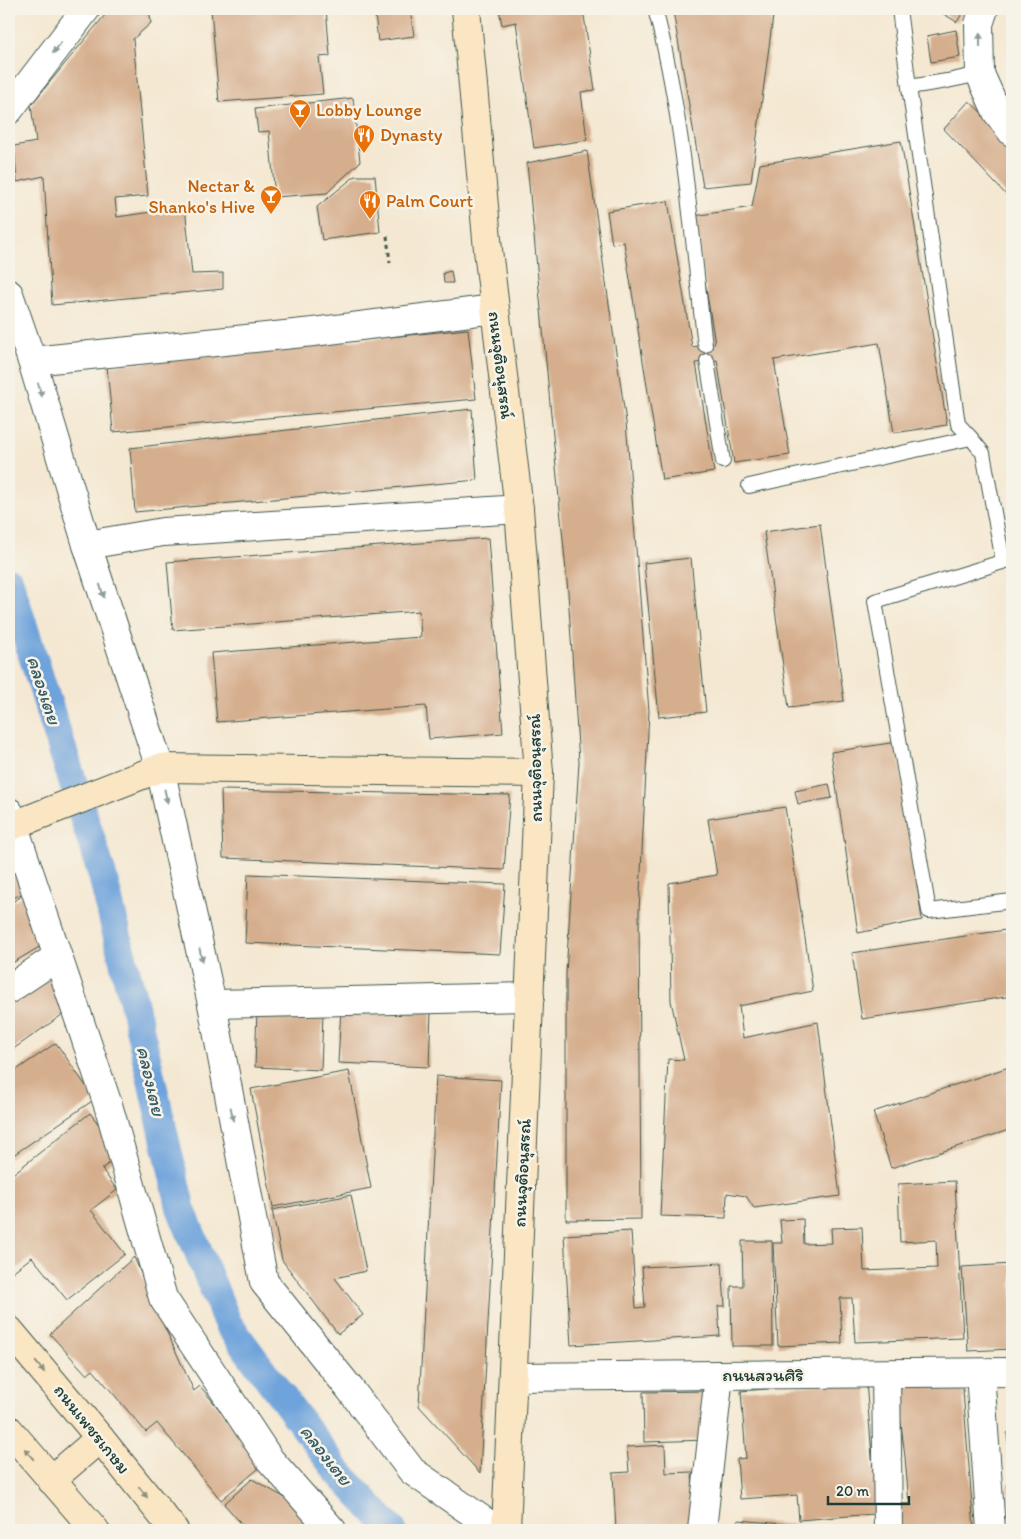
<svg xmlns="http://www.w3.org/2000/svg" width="1021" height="1539" font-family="Itim,'Playpen Sans Thai',sans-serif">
	<rect width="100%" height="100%" fill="#f7f3e8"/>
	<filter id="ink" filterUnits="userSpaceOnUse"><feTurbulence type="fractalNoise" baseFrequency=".02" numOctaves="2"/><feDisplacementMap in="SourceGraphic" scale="10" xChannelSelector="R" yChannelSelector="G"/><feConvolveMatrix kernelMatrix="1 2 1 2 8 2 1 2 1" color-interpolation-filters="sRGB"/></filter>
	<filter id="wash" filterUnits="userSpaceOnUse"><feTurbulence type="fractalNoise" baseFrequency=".0096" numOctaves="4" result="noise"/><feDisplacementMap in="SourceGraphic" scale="20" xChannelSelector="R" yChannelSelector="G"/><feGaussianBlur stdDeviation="1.12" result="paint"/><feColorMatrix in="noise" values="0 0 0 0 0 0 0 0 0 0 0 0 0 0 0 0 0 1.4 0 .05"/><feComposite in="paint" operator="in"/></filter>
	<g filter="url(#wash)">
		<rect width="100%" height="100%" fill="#f4e8d2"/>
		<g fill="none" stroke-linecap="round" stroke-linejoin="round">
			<path stroke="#6ea3db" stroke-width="29" d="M9,581L102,874L135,1008L181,1209L228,1324L338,1472L392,1530"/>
		</g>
		<g id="blocks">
			<g fill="#d5ae8d">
				<path d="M110,9H149L151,23L133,39L148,196L115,199L117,217L185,207L192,274L223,273V289L52,305L44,176L17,182L14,146L36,142L31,105Z"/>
				<path d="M211,9H326L330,56L319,57L323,94L219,102Z"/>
				<path d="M410,9L414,36L378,41L375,14Z"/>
				<path d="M499,9H583L595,90L581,92L587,140L534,148L516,22L502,25Z"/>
				<path d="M685,9H774L751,182L703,187L673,11Z"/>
				<path d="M935,9H965L957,22Z"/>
				<path d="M956,30L960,57L931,62L927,36Z"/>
				<path d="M353,98L360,162L327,193L275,197L269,131L258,132L255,109Z"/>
				<path d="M969,101L1012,141V201L944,129Z"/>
				<path d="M901,141L947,425L894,433L879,343L774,360L790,455L734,463L717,360L696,363L714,472L662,480L624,242L612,244L607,211L668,201L692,347L715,343L694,216L752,207L760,164Z"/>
				<path d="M587,151L626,422L649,711L639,912L641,1219L566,1220V974L579,762L568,592L527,163Z"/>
				<path d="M355,176H375L380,232L322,240L317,207Z"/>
				<path d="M451,271L453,283H444L443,273Z"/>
				<path d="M468,329L476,399L113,432L107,366Z"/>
				<path d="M472,409L477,480L135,512L130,448Z"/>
				<path d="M820,524L844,701L789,708L764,532Z"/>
				<path d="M488,538L503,733L429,739L426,706L217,722L211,653L421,637L419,611L173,630L167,562Z"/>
				<path d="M691,558L706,712L659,717L644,563Z"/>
				<path d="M897,742L922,920L858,933L831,752Z"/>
				<path d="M829,784L832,798L798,804L795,791Z"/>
				<path d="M221,790L510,795L504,870L223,858Z"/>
				<path d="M785,807L813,991L739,1006L743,1038L818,1022L840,1196L754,1208L746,1196L727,1193L726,1218L660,1216L668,1059L684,1060L671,1001L669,883L717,875L708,819Z"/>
				<path d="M9,839L32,889L9,900Z"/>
				<path d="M248,874L505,884L500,954L245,943Z"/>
				<path d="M25,894L51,940L9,965V904Z"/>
				<path d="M1012,929V996L862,1019L852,953Z"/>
				<path d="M55,963L69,1010L9,1052V996Z"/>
				<path d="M341,1007L431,1011L429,1067L338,1063Z"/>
				<path d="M257,1010L323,1013L321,1070L255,1067Z"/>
				<path d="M56,1043L95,1099L9,1158V1075Z"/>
				<path d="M1012,1066V1129L891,1168L873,1112Z"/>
				<path d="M349,1071L371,1188L273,1207L251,1089Z"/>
				<path d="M436,1076L501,1080L480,1473L419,1406Z"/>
				<path d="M90,1113L121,1154L102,1169L117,1190L91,1210L125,1254L67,1300L32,1257L11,1273L9,1271V1177Z"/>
				<path d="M955,1181L963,1338L855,1342L852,1298H840L842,1343L778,1346L773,1243H782L780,1220L803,1219L804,1244L832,1243L831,1228L862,1227L864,1271L937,1268L936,1240L900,1242L898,1184Z"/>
				<path d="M351,1195L366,1271L335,1278L363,1315L338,1334L282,1260L272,1210Z"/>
				<path d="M631,1231L636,1308L645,1307L642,1267L722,1263L725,1306H718L720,1336L571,1345L564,1235Z"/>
				<path d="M742,1241H772L773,1346H732L731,1286H743Z"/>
				<path d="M134,1257L158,1313L194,1391L200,1386L264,1464L221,1500L157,1423L146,1432L93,1370L87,1375L50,1334Z"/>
				<path d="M1012,1264V1349L968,1351L962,1267Z"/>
				<path d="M962,1378L974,1530H901L899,1504H909L905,1457L896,1383Z"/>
				<path d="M866,1381L873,1470L883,1469L886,1513L799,1520L797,1495L740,1499L737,1459L746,1458L741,1391Z"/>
				<path d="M706,1391L707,1440L644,1442L643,1392Z"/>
				<path d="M1012,1432V1465H1011L1007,1433Z"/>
				<path d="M665,1445L666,1473L692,1472L695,1530H616L613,1473L629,1472L627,1447Z"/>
				<path d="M252,1479L294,1503L317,1530H247L224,1504Z"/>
				<path d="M1012,1483V1521H1011L1007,1484Z"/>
				<path d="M738,1520L844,1529V1530H737Z"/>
			</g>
		</g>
	</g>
	<g filter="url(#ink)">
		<use href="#blocks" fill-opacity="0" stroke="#3f574c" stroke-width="1"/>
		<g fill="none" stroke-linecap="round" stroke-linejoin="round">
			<g stroke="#3f574c" stroke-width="16">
				<g id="lane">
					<path d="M655,9C684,118 691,233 705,345"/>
					<path d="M899,9L909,87"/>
					<path d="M707,361L723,461"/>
					<path d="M971,438L958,424L909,87L947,81L980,74"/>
					<path d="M749,486L971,438L983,453L1003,561"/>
					<path d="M1012,559L875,601L929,911L1012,901"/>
				</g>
			</g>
			<g stroke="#3f574c" stroke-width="30">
				<g id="street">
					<path d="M984,9L979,24L980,74L997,112L1012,132"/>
					<path d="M9,110L86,9"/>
					<path d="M9,294L32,361L87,545L160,768L212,1004L264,1282L350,1389L412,1471L497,1530"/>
					<path d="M32,361L313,332L494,309"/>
					<path d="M87,545L163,532L519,509"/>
					<path d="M9,812L109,1108L163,1298L270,1460L332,1530"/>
					<path d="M9,989L57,957"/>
					<path d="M212,1004L530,997"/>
					<path d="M980,1373L991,1530"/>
					<path d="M886,1374L888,1530"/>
					<path d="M513,1377L1012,1372"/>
					<path d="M702,1530L719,1375"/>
				</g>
			</g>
			<g stroke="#3f574c" stroke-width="30">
				<g id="secondary">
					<path d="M466,9L488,250L519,509L539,773L506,1530"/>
					<path d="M9,827L160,768L539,773"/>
					<path d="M9,1330L100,1438L174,1530"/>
					<path d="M9,1430L95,1530"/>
					<path d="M51,1480L100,1438"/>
				</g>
			</g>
			<path stroke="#3f574c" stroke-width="3" stroke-dasharray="4 4" stroke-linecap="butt" d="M387,236L390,263"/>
			<use href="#lane" stroke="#fff" stroke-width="14"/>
			<use href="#street" stroke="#fff" stroke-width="28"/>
			<use href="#secondary" stroke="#fbe6c4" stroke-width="28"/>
		</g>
		<defs><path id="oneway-solid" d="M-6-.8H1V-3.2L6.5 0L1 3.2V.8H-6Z" transform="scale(1.25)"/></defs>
		<g fill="#8f9e9a">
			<use href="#oneway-solid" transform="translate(980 40) rotate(-91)"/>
			<use href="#oneway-solid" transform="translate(57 48) rotate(127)"/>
			<use href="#oneway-solid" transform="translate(40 390) rotate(73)"/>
			<use href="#oneway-solid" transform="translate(102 591) rotate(72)"/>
			<use href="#oneway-solid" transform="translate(166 796) rotate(77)"/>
			<use href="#oneway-solid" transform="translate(201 955) rotate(77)"/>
			<use href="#oneway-solid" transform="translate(232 1114) rotate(79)"/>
		</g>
		<g fill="#8d927c">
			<use href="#oneway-solid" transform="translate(40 1367) rotate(50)"/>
			<use href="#oneway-solid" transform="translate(29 1454) rotate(-130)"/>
			<use href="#oneway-solid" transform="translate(143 1492) rotate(52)"/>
		</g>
	</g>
	<defs>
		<g id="bar-pin" transform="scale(1.125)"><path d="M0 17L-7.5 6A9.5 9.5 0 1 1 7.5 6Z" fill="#e8710a" stroke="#f7f3e8"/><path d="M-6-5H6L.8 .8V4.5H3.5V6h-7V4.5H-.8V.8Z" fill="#fff"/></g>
		<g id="restaurant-pin" transform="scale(1.125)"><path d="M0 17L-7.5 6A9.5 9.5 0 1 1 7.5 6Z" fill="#e8710a" stroke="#f7f3e8"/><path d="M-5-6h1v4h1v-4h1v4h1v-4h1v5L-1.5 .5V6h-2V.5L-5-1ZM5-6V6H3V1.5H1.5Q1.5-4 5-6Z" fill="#fff"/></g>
	</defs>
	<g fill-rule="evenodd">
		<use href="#bar-pin" x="300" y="110"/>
		<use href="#restaurant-pin" x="364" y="135"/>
		<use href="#bar-pin" x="271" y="196"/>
		<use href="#restaurant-pin" x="370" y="201"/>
	</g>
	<g text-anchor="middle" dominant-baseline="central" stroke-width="5" stroke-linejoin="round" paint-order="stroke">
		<g font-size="18" fill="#c56008" stroke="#f7f3e8" text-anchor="start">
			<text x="316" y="110">Lobby Lounge</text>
			<text x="380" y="135">Dynasty</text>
			<text x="255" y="186" text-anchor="end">Nectar &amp;<tspan x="255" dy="21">Shanko's Hive</tspan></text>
			<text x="386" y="201">Palm Court</text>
		</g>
		<g font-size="18" fill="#1f3d34" stroke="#f7f3e8">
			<text transform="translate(501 365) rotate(83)">ถนนจุติอนุสรณ์</text>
			<text transform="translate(535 768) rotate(-91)">ถนนจุติอนุสรณ์</text>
			<text transform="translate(522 1173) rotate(-87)">ถนนจุติอนุสรณ์</text>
			<text x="763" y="1375">ถนนสวนศิริ</text>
			<text transform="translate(92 1429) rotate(51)">ถนนเพชรเกษม</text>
		</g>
		<g font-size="19" font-style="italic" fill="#375c66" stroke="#f7f3e8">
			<text transform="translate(44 690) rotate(72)">คลองเตย</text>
			<text transform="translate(151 1081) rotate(77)">คลองเตย</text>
			<text transform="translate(326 1455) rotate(52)">คลองเตย</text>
		</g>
	</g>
	<rect width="1021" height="1539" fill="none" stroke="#f7f3e8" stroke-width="30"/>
	<path d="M828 1496v8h81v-8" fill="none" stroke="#1f3d34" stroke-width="2.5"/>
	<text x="836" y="1496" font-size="15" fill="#1f3d34" stroke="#f7f3e8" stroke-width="4" paint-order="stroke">20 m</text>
</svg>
